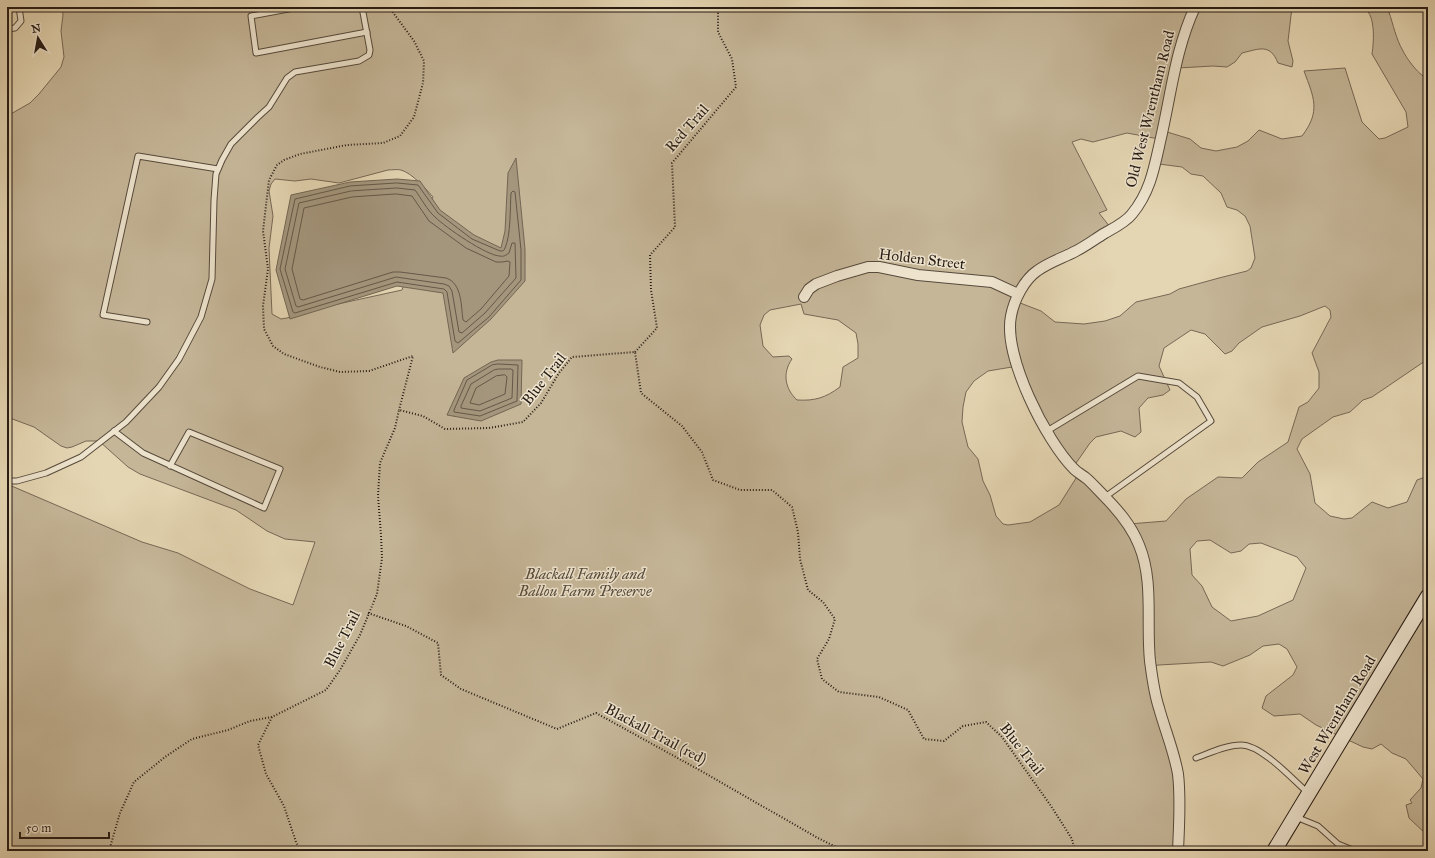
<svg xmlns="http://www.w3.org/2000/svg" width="1435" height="858" font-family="'IM FELL Great Primer',serif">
	<rect width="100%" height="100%" fill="#e5d6b3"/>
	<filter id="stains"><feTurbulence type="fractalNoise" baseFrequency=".005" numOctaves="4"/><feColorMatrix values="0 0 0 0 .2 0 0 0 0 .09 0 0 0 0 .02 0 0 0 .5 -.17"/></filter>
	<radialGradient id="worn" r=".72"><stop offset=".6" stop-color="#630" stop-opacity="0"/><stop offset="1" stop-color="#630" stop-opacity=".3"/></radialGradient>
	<path fill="#c5b698" stroke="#766856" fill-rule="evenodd" d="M62,7H1292L1288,41L1293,61L1292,67L1278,63C1270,43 1259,49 1242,53L1235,62L1227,67L1213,66L1178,68L1164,131L1190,139L1201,148L1216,151L1237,147L1248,141L1259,130L1282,139L1302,136C1321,111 1314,98 1304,71L1345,68L1362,122L1379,139L1385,138L1408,127L1406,112L1372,54C1374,41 1376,12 1362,7C1368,7 1371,10 1375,11C1380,11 1384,10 1389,12C1393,24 1396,39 1403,51C1407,59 1420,77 1428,78V359L1372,397L1363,400L1350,412L1333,417L1302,439L1297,449L1310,474L1315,503L1330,516L1344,519L1352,518L1372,502L1388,508L1407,502L1417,480L1428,476V836L1409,818L1406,805L1412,803L1410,800L1421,788L1423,779L1406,759L1392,753L1381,744L1372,749L1363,747L1316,725L1300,714L1274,716L1262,708L1266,696L1293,675L1297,667L1287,649L1279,644L1263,646L1250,655L1223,666L1211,662L1159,665L1152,666L1175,782L1177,851H7V484L142,542L178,553L250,589L293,605L315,542L285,539L267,531L236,510L140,474L128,467L99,441H86L72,447L67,448L61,446L34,427L7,417V123L9,115L30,103L39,94L61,67L64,57L61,31L63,15ZM1127,133L1159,139V164L1182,167L1191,174L1203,176L1221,193L1227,207L1237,210L1245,216L1250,226L1255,258L1251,268L1247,271L1219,278L1179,289L1170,294L1136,302L1120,316L1105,321L1084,324L1055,322L1041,311L1015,301L1035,276L1045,272L1083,251L1110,227L1099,213L1107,210L1072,142L1081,139L1093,142ZM388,170C392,170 398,169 401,170C412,173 426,189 433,197L402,290L306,311L287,318L281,319L272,314L269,248L273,216L269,191L271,184L275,179L295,181L311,179L339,183ZM801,304L804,314L838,320L856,333L858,344V358L843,367L840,387C825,398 815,401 797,400C785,389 782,373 792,359L789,356L773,357L763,346L760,325L764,315L770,310ZM1325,306L1330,310L1331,317L1312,353L1319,372V388L1308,402L1299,407L1288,442L1258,462L1242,478L1218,477L1186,499L1166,521L1129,524L1078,475L1059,505L1030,522L1008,525L1003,524L996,516L990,495L983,481L978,459L968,447L962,422L963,407L966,392L974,381L988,371L1012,367L1033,417L1041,428L1074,466L1090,443L1096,437L1121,431L1135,437L1141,432L1139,408L1148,398L1163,395L1170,390L1159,366L1164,348L1191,330L1205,334L1225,354L1232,351L1239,343L1262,327L1300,316ZM1210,540L1231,553L1241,551L1249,544L1261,543L1297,557L1306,568L1293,600L1258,616L1231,621L1212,607L1202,586L1192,575L1190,549L1197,541Z"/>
	<g fill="#a4967d" stroke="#726553">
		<path d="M516,158L525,249V281L491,319L453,353L443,293L397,286L290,319L276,270L291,195L350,182L397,179L420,181L440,210L474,235L501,248L505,231L508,173Z"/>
		<path d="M498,360H522L521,404L481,421L447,415L464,378L491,362Z"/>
	</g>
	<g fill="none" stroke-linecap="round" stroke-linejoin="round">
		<g stroke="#655848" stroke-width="1">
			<path d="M397,183L418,185L438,213L472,239L500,251C503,251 504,251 505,248C511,235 510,207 511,193L513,191L515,192L521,250V280L489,317L458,343L455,341L447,292L444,289L397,282L295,313L293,312L280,269L295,199L350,186Z"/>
			<path d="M397,188L415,190C421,198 427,210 435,217C445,227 487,256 500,256C504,257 506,255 509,253L512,243H515L516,278L485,313L462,333L459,332L452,291L449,286L444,284L396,277L298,307L296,306L285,269L299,203L351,191Z"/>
			<path d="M396,194L412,196L429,221L466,248L496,262H502L508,261L510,262L509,276L481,309L466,322L463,320C461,306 462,283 446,278L400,272H393L303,300L300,299L292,269L304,208L352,197Z"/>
			<path d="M498,364L518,365L517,401L480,416L454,412V410L467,380L492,365Z"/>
			<path d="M499,369H511L513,370L512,398L480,411L461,408V406L471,384L494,370Z"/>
			<path d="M505,375L507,377L505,394L479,405L470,403L476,388L496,376Z"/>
		</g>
		<g stroke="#564a3c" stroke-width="7">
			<g id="lane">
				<path d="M299,7L251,16L256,53L367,32"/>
				<path d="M7,29L15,28L21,21L19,7"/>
				<path d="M147,322L103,315L138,156L218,169"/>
				<path d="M114,431L143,453L264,508L280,469L189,432L170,466"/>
				<path d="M1047,431L1138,376L1179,383L1197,397L1211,421L1105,497"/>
				<path d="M7,481H17L46,473L81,457L126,422L159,387L179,359L201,317L212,279L214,200L216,174L222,160L231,144L258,117L269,107L287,78L295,72L359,61L369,55L370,50L362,7"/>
				<path d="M1196,758C1210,753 1226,745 1241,745C1262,745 1293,780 1308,793"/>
				<path d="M1296,817L1318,826L1338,844L1355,851"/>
			</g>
		</g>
		<g stroke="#564a3c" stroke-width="12">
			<g id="street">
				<path d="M804,297L809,289L816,284L837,276L868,267H879L918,275L992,282L1018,294"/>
				<path d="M1178,851C1179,825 1181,799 1178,774C1174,751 1165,730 1159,708C1154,693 1152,676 1150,661C1146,623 1154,581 1139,545C1131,525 1118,510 1103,495C1097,489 1092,483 1086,478C1082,475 1077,472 1074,469C1046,441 1003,356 1011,316C1014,300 1024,280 1037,271C1049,262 1063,258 1076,251C1086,246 1095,239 1105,233C1114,228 1126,222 1132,214C1150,192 1154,169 1160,142C1171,96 1175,50 1195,7"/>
			</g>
		</g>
		<g stroke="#261b14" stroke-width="16">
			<path id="secondary" d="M1274,851L1428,596"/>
		</g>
		<g stroke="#261b14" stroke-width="2" stroke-dasharray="1 2" stroke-linecap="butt">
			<path d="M389,7L414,41L424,61L423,83L414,117L400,136L383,143L347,145L300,154L284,160L277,165L269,180L263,231L268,269L263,306L264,329L273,346L284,354L320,367L340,372L369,371L413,356L399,410"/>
			<path d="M635,352L657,328L651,290L650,255L675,227L672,163L736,87L732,59L718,32V7"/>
			<path d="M368,613L406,626L438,643L441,675L461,689L557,729L596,713L703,772L816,837L844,851"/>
			<path d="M272,717L258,745L266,774L284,806L296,842L301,851"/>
			<path d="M109,851L120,813L134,782L165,757L192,739L228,730L250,721L272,717L326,690L340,670L360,635L377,594L382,558L381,535L378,496L380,463L395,428L399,410L423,416L445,429L489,428L523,422L541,403L559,373L572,357L635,352L641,393L682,426L702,452L713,480L740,490H772L792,507L798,532L800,559L808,590L823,602L835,619L829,639L817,659L822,679L839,692L879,697L908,710L924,739L944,741L963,726L986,722L1002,737L1051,806L1072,839L1075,851"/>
		</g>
		<use href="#lane" stroke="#eee4ce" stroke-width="5"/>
		<use href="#street" stroke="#eee4ce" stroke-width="10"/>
		<use href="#secondary" stroke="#eee4ce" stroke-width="14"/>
	</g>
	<g text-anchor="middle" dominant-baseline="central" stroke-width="3" stroke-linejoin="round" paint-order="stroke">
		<g font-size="15" fill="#261b14" stroke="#eee4ce">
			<text transform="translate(1150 109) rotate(-76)">Old West Wrentham Road</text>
			<text transform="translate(687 128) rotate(-49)">Red Trail</text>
			<text transform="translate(922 259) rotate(7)">Holden Street</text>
			<text transform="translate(544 379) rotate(-52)">Blue Trail</text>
			<text transform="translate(342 639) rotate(-63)">Blue Trail</text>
			<text transform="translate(1337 715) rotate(-59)">West Wrentham Road</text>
			<text transform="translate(656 734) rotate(28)">Blackall Trail (red)</text>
			<text transform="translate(1022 749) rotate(52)">Blue Trail</text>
		</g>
		<g font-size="15" font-style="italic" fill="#564a3c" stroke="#eee4ce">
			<text x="585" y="574">Blackall Family and<tspan x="585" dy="17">Ballou Farm Preserve</tspan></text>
		</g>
	</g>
	<rect width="1435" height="858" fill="none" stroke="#e5d6b3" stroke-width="24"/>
	<rect x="8" y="8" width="1419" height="842" fill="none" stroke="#261b14" stroke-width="2"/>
	<rect x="12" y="12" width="1411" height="834" fill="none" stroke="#261b14"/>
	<g transform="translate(38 38) rotate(349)" stroke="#eee4ce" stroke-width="3" paint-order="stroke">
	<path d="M0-3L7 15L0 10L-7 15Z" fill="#261b14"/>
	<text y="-6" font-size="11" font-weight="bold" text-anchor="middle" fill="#261b14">N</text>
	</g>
	<path d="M20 832v6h89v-6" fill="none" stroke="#261b14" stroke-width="2"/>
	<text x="26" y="832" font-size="12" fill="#261b14" stroke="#eee4ce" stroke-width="3" paint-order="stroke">50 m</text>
	<rect width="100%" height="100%" filter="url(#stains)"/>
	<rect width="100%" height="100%" fill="url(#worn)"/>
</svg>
